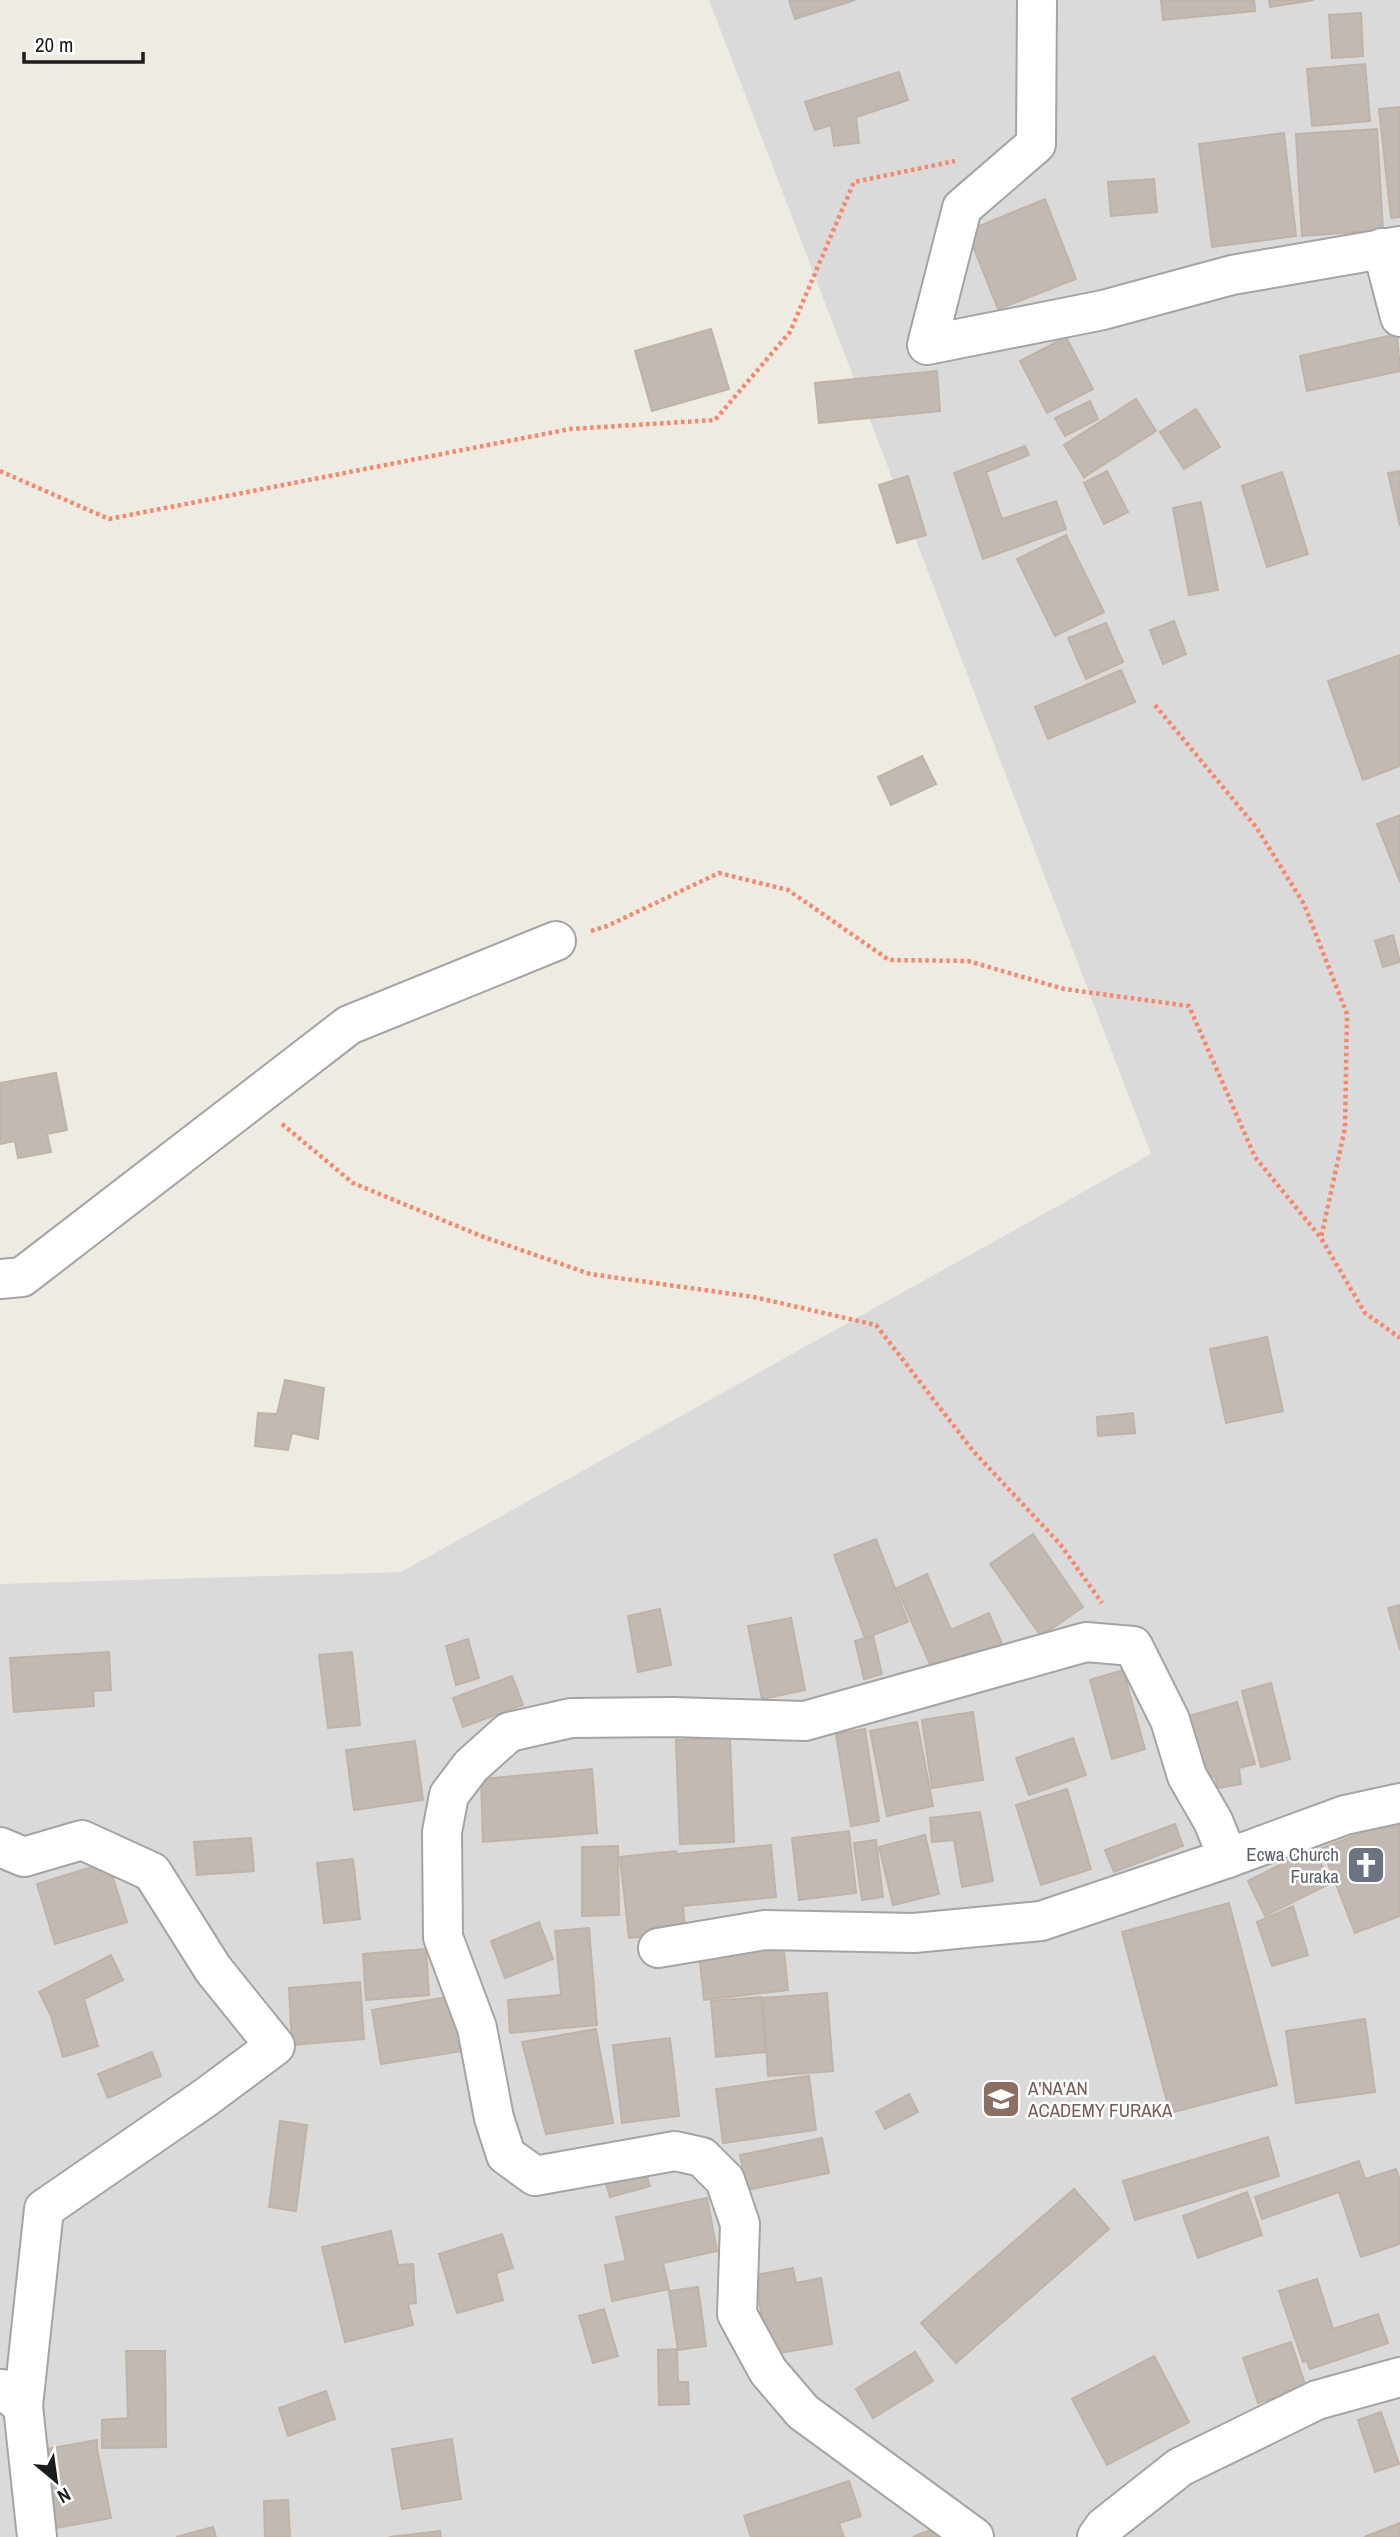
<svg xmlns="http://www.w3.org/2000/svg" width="1400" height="2537" font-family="'Archivo Narrow',sans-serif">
	<rect width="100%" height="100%" fill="#eeebe3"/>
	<path fill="#dbdada" d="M709,0H1400V2537H0V1584L401,1572L1151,1154Z"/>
	<g fill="#c2bab2" stroke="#bfb3a5" stroke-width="2">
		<path d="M789,0H855L795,19Z"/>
		<path d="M1161,0H1254L1255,11L1163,20Z"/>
		<path d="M1269,0H1314L1270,7Z"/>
		<path d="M1361,13L1363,56L1332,58L1329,15Z"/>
		<path d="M1365,64L1370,121L1312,126L1307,69Z"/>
		<path d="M899,72L908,100L856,117L859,143L834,146L831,125L815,130L805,102Z"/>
		<path d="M1400,107V217L1391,218L1379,109Z"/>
		<path d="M1377,129L1383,230L1302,236L1296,134Z"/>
		<path d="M1284,133L1296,236L1212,247L1199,144Z"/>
		<path d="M1154,179L1157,212L1111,216L1108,182Z"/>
		<path d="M1045,199L1076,279L998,309L967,231Z"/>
		<path d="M711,329L729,389L652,411L635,351Z"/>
		<path d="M1397,334L1400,371L1307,391L1300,356Z"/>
		<path d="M1066,337L1093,389L1047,413L1020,361Z"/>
		<path d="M937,371L940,411L819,423L815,383Z"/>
		<path d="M1136,399L1156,431L1084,477L1064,445Z"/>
		<path d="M1090,401L1098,419L1065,436L1055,418Z"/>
		<path d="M1196,409L1220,447L1184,469L1160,432Z"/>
		<path d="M1025,446L1029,455L986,472L1002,519L1056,501L1066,529L983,559L954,473Z"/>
		<path d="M1107,471L1128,512L1104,524L1084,483Z"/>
		<path d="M1400,471V526L1388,473Z"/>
		<path d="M1282,472L1308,554L1267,567L1242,486Z"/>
		<path d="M908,476L926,535L897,543L879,485Z"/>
		<path d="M1201,502L1218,590L1189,595L1173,508Z"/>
		<path d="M1066,535L1104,612L1055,636L1017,559Z"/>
		<path d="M1174,621L1186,654L1163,664L1150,630Z"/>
		<path d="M1106,623L1123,662L1086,679L1068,638Z"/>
		<path d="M1400,655V766L1363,780L1328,681Z"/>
		<path d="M1121,670L1135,702L1048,739L1035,707Z"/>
		<path d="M922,756L936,784L891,805L878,777Z"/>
		<path d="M1400,815V882L1377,824Z"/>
		<path d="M1393,935L1400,962L1383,967L1375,941Z"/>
		<path d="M56,1073L67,1130L47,1134L51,1152L18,1158L15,1141L0,1144V1083Z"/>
		<path d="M1267,1337L1283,1411L1226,1423L1210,1349Z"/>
		<path d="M285,1380L324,1388L318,1439L292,1433L288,1450L255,1446L258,1413L277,1414Z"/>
		<path d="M1133,1413L1135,1433L1098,1436L1097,1417Z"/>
		<path d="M1033,1534L1083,1607L1041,1636L990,1564Z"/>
		<path d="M876,1539L908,1622L865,1638L834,1555Z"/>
		<path d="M927,1574L951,1630L989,1613L1003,1646L935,1676L897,1588Z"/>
		<path d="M1400,1605V1650L1388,1608Z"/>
		<path d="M660,1609L671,1665L638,1672L628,1616Z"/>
		<path d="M791,1618L805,1690L762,1699L748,1626Z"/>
		<path d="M873,1636L882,1674L864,1679L855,1641Z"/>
		<path d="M468,1639L479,1678L456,1685L446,1646Z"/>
		<path d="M109,1652L111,1690L93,1691L94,1706L14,1712L10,1658Z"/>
		<path d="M352,1652L360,1725L328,1728L319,1655Z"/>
		<path d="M1123,1670L1145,1749L1112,1759L1090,1680Z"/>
		<path d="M512,1676L523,1705L463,1727L453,1698Z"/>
		<path d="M1271,1683L1290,1759L1261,1767L1242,1691Z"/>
		<path d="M1237,1702L1255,1764L1239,1768L1241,1784L1218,1788L1215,1776L1208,1778L1189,1716Z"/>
		<path d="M973,1712L983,1780L932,1788L922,1720Z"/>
		<path d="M917,1722L933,1806L887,1816L870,1731Z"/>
		<path d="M865,1729L879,1821L851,1826L836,1734Z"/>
		<path d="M730,1737L734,1842L680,1844L676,1740Z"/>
		<path d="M1073,1738L1086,1775L1029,1795L1016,1758Z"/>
		<path d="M415,1741L423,1800L354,1810L346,1750Z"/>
		<path d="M592,1769L597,1833L483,1842L481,1779Z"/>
		<path d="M1067,1789L1091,1869L1041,1885L1016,1805Z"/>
		<path d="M980,1812L993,1881L962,1887L954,1840L932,1842L930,1818Z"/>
		<path d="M1400,1818V1916L1355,1933L1322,1848Z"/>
		<path d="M1175,1824L1183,1846L1114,1872L1105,1850Z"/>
		<path d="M849,1831L856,1893L799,1900L792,1838Z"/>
		<path d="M925,1835L939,1894L893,1905L879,1847Z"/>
		<path d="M251,1838L254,1871L197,1875L194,1842Z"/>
		<path d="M876,1840L883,1897L862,1900L854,1843Z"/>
		<path d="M771,1845L776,1897L683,1906L685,1932L629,1938L620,1857L676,1851L677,1854Z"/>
		<path d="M618,1846L619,1915L582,1916V1847Z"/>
		<path d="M1313,1848L1331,1883L1265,1916L1248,1881Z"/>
		<path d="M353,1859L360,1919L324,1923L317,1863Z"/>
		<path d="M108,1862L127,1922L55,1944L37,1884Z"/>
		<path d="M1229,1903L1277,2085L1170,2113L1122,1932Z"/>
		<path d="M1293,1906L1308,1955L1272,1966L1257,1922Z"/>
		<path d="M539,1922L553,1959L505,1978L491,1941Z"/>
		<path d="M589,1928L597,2025L510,2033L508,2000L561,1995L555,1931Z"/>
		<path d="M783,1942L788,1990L704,2000L699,1952Z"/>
		<path d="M426,1949L429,1995L366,2000L363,1954Z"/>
		<path d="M111,1955L123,1980L84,1999L98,2046L63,2057L51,2016L39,1992Z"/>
		<path d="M360,1982L364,2039L292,2045L289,1988Z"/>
		<path d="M827,1993L833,2071L768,2076L763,1998Z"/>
		<path d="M459,1995L468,2050L381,2064L372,2010Z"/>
		<path d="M761,1997L766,2052L716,2057L711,2001Z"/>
		<path d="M1365,2019L1375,2092L1296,2103L1286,2031Z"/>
		<path d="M596,2029L613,2123L546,2134L522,2042Z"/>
		<path d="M670,2038L679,2116L622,2123L613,2045Z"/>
		<path d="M152,2052L161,2076L108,2098L98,2074Z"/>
		<path d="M809,2076L816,2130L723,2143L716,2089Z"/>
		<path d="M909,2094L918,2112L885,2129L876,2112Z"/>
		<path d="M280,2121L307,2125L296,2211L269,2207Z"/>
		<path d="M1268,2137L1279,2176L1135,2220L1123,2181Z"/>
		<path d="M822,2138L829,2173L747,2190L740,2155Z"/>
		<path d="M642,2161L650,2186L610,2197L603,2173Z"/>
		<path d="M1359,2161L1365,2179L1396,2169L1400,2181V2244L1361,2257L1339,2192L1262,2219L1255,2197Z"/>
		<path d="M1074,2189L1109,2229L956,2363L921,2323Z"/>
		<path d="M1247,2192L1262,2235L1198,2258L1183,2216Z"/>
		<path d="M707,2198L717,2251L663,2263L669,2289L612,2301L605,2265L626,2261L616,2217Z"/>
		<path d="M391,2231L398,2265L413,2264L416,2303L408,2304L413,2325L345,2342L322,2247Z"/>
		<path d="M502,2234L513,2268L496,2273L503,2300L457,2313L439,2254Z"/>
		<path d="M793,2268L796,2283L821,2278L832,2344L768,2355L755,2275Z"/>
		<path d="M1317,2279L1333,2329L1378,2314L1388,2343L1310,2369L1307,2361L1303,2362L1279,2291Z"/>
		<path d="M698,2287L706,2346L678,2350L669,2291Z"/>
		<path d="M604,2309L618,2356L593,2363L579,2316Z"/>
		<path d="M1291,2342L1306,2387L1258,2403L1243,2358Z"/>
		<path d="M677,2349L678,2382H688L689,2404L659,2405L658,2350Z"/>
		<path d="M126,2351H165L166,2447L102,2448V2420L128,2418Z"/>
		<path d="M915,2352L933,2381L873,2418L856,2389Z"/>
		<path d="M1154,2356L1189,2422L1107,2465L1072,2399Z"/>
		<path d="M326,2391L335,2419L288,2436L279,2408Z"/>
		<path d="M1381,2412L1399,2464L1375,2472L1358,2420Z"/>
		<path d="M452,2439L461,2499L402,2509L392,2449Z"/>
		<path d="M97,2440V2449L111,2518L50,2529L36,2451Z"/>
		<path d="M849,2481L861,2516L839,2523L844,2537H751L744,2516Z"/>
		<path d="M288,2500L290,2537H265L264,2501Z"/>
		<path d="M947,2523L952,2537H913Z"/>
		<path d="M1400,2523V2537H1364Z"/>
		<path d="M213,2527L216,2537H176Z"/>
		<path d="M440,2531L441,2537H389Z"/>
	</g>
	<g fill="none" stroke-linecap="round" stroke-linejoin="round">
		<g stroke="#a4a4a4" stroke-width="42">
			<g id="street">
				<path d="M1037,0L1036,144L962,208L927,345L1103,310L1232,275L1400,246"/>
				<path d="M1382,248L1400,317"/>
				<path d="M0,1279L22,1277L349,1025L556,941"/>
				<path d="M0,1847L24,1857L82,1840L152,1872L213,1969L275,2046L205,2098L44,2209L23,2406"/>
				<path d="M658,1948L765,1930L914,1933L1041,1921L1228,1858"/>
				<path d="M2,2389L23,2406L37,2537"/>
				<path d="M974,2537L803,2412L768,2371L737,2314L740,2224L725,2180L702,2157L675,2151L535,2176L506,2155L494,2118L477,2028L443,1937L442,1832L449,1795L471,1766L509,1732L571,1718L673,1717L805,1721L1086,1642L1133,1646L1170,1720L1187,1776L1213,1821L1228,1858L1345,1815L1400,1803"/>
				<path d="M1097,2537L1104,2527L1180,2467L1317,2400L1400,2377"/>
			</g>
		</g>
		<g stroke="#f8866a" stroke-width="4.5" stroke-dasharray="3.5 3.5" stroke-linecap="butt">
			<path d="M0,471L109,519L570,429L715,420L790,332L854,182L955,161"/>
			<path d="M1155,705L1256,827L1304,904L1347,1014L1345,1128L1321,1238L1365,1313L1400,1338"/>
			<path d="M591,931L607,926L719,873L788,890L889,960L968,961L1064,989L1189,1006L1255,1157L1321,1238"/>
			<path d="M282,1124L353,1183L481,1236L590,1274L754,1297L876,1325L974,1452L1060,1544L1102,1603"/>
		</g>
		<use href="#street" stroke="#fff" stroke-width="38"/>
	</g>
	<defs>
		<g id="church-square" transform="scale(2.0125)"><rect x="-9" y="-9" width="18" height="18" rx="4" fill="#6b7280" stroke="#fff"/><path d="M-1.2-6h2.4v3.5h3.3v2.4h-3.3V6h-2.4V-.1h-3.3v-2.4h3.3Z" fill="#fff"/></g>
		<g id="school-square" transform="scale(2.0125)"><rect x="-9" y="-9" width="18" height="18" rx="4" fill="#8d6e63" stroke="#fff"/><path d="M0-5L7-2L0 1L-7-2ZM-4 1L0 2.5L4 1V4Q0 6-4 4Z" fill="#fff"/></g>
	</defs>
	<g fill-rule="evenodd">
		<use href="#church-square" x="1366" y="1865"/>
		<use href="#school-square" x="1001" y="2099"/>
	</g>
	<g text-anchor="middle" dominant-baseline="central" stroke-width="5" stroke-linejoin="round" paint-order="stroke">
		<g font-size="19" fill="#5b616d" stroke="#fff" text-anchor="end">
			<text x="1339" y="1854">Ecwa Church<tspan x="1339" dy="22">Furaka</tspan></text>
		</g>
		<g font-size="19" fill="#785e54" stroke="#fff" text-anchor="start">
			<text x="1028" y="2088">A'NA'AN<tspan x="1028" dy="22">ACADEMY FURAKA</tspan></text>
		</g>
	</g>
	<g transform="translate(56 2481) rotate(151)" stroke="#ffffff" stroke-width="5" paint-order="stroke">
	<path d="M0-5L12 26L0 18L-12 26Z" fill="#1d1d1d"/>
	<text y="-10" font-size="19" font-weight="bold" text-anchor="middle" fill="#1d1d1d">N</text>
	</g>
	<path d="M24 52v10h119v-10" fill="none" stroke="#1d1d1d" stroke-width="3.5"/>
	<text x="35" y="52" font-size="21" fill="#1d1d1d" stroke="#ffffff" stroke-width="5" paint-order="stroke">20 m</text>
</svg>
